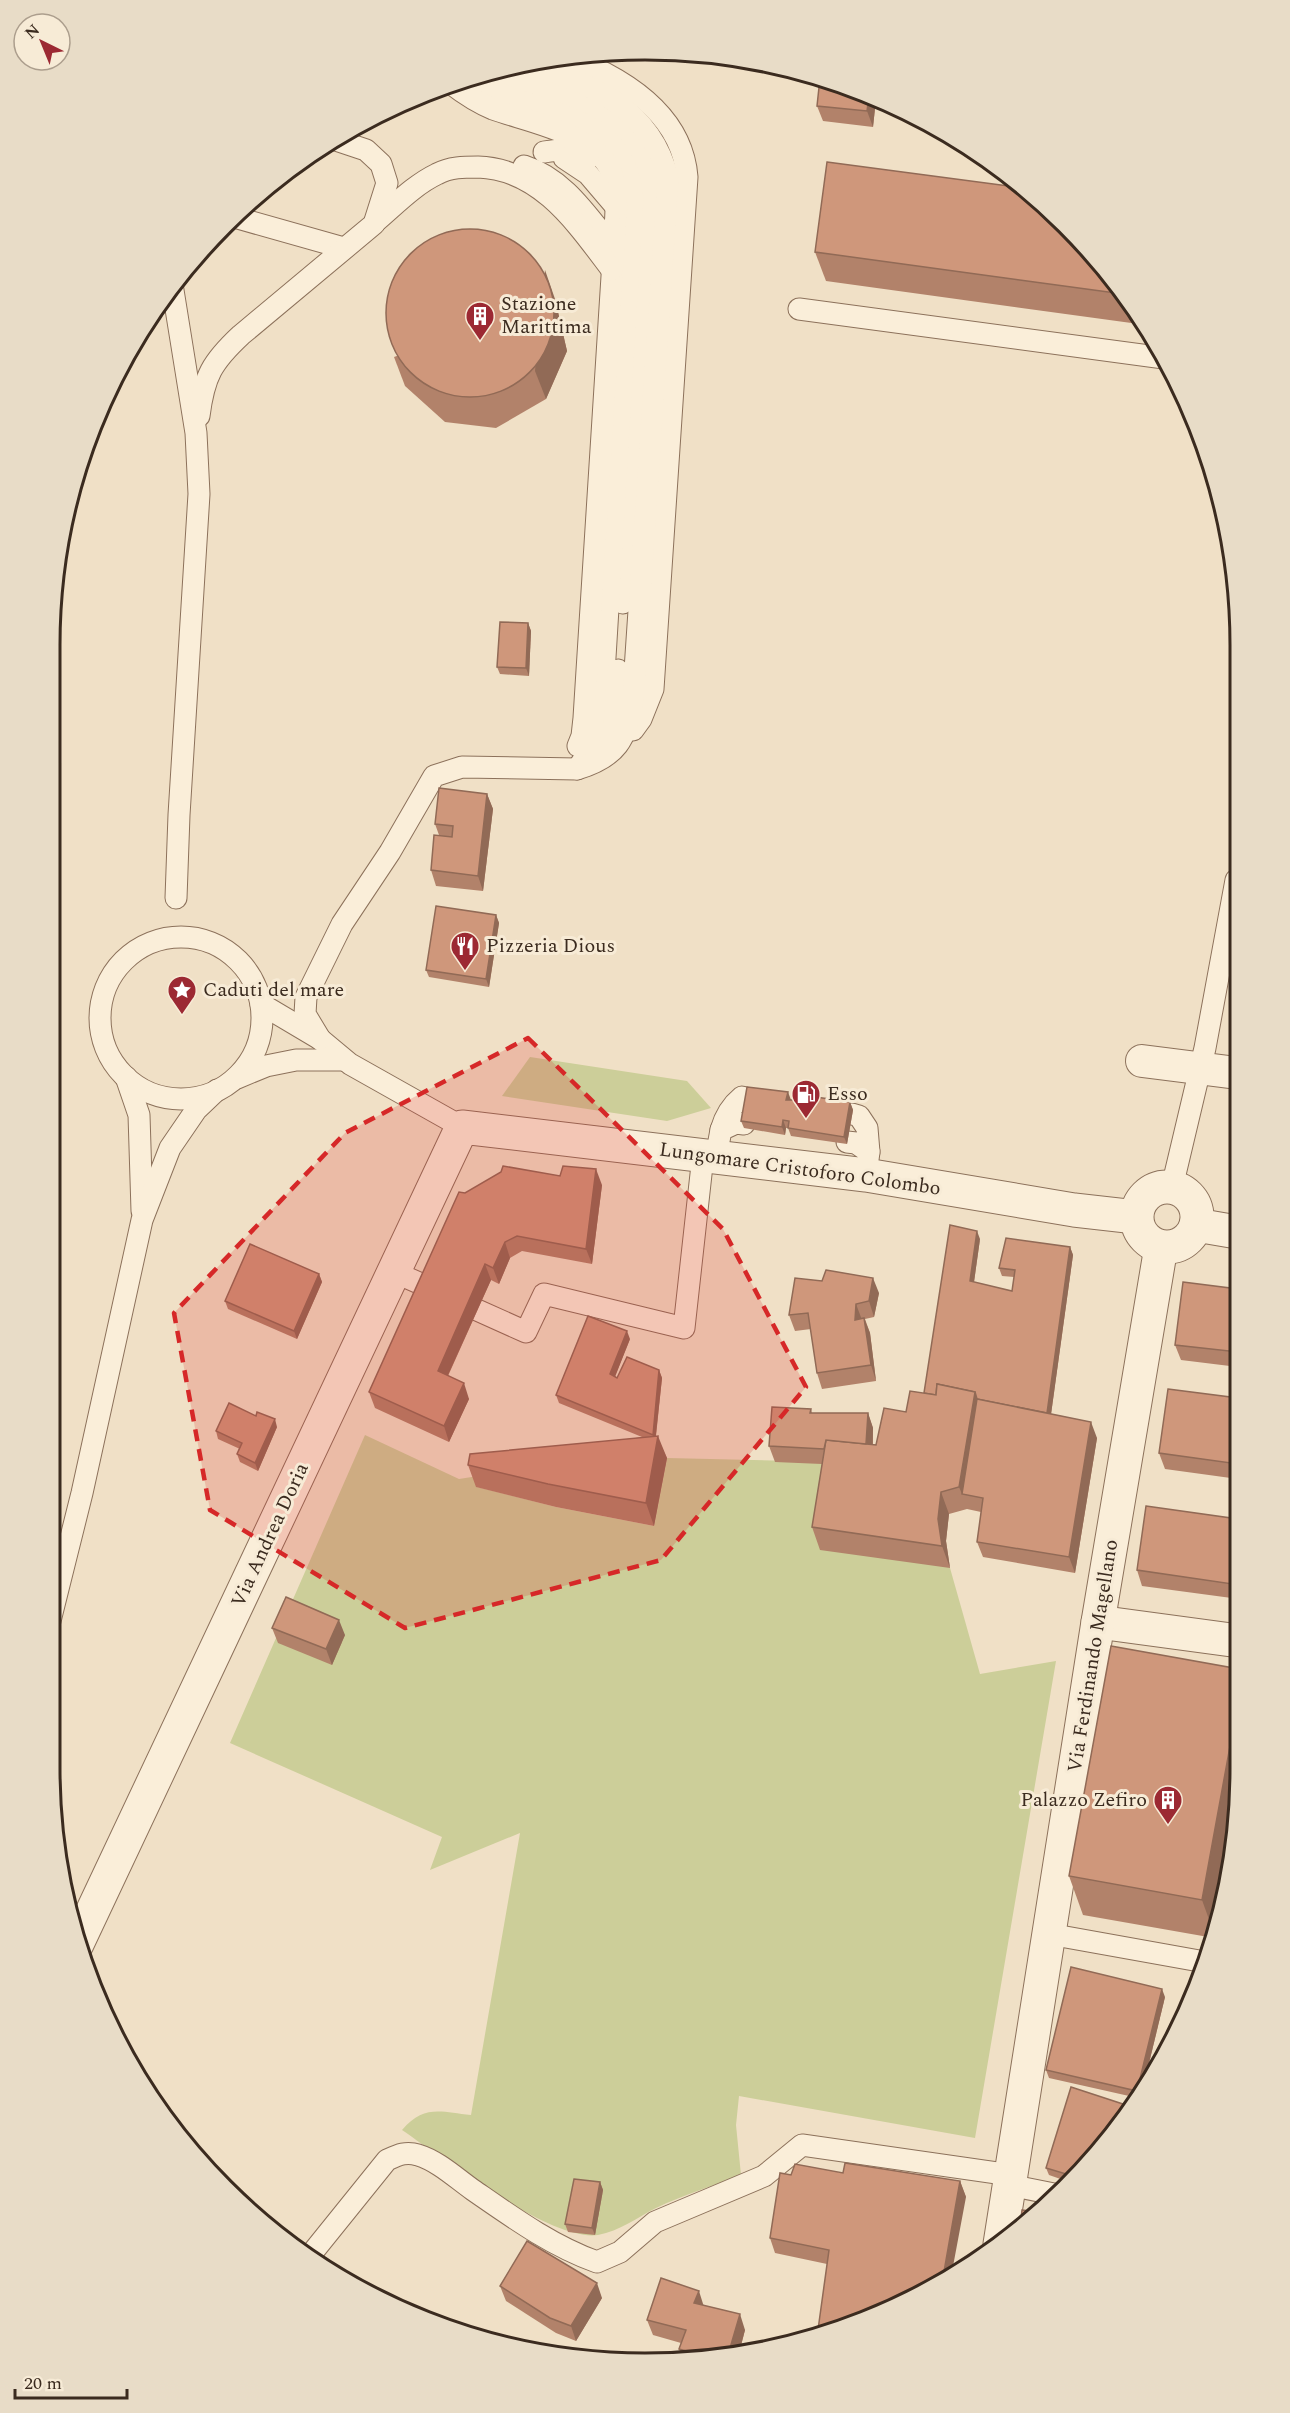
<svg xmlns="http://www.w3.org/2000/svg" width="1290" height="2413" font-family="Spectral,serif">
	<rect width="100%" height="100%" fill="#f0e0c6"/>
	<g fill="#ccce99">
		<path d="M530,1057L687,1081L711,1108L667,1121L502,1096Z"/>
		<path d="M365,1435L459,1479L478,1476L477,1487L556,1507L654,1526L667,1458L834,1462L950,1568L980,1674L1056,1661L975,2138L739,2096L736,2125L741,2175C713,2186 683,2195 656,2208C636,2218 620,2231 598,2235C550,2242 443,2158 402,2130C424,2104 441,2112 471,2115L520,1833L430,1870L442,1837L230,1743Z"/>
	</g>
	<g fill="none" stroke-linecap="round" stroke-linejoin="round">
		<g stroke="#8c715b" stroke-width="23">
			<g id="service">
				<path d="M564,55C620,76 682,112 687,177L653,689L641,719L633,730"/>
				<path d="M495,71C556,93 632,108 649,179L623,603"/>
				<path d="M469,77C529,119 625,103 633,199L603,690L592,748L577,769"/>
				<path d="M450,83C463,93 478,103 493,109C529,122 597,133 612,174C618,192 616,211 615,229L584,718L582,736L578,746"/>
				<path d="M544,152C564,149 571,148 588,159"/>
				<path d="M564,158L588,174L617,208"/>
				<path d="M524,166C558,177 579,204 601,232"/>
				<path d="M234,217L344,248"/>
				<path d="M375,222C395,205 414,185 437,174C450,167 464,167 478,167C541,169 577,224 612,270"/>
				<path d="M172,284L196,433L199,494L179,815L176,898"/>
				<path d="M799,309L1164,358"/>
				<path d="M199,416C204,376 212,362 241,335L374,224L387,183L381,164L366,150L333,139"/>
				<path d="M610,743L613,733L618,670"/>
				<circle cx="181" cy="1018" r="81"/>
				<path d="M261,1004L320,1039L350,1064L462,1127"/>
				<path d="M320,1039L305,1014L306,997L342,924L390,852L434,776L462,767L577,769C617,757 626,740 633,700L668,178C651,108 591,83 528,64"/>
				<path d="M126,1077L139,1115L142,1211"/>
				<path d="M237,1078L266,1066L296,1060H344"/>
				<path d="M852,1114L859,1116L867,1128L869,1152"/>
				<path d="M721,1130C725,1116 731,1106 742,1097L749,1099"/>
				<path d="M847,1142L856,1143L869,1152L866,1175"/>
				<path d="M716,1157L721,1130L736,1123L744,1124"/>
				<path d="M1172,1187L1205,1048L1236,880"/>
				<path d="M394,1272L428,1287"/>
				<path d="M477,1310L526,1332L544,1294L684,1328L703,1156"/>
				<path d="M50,1621L82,1493L142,1220L170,1148L196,1110L217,1090"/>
				<path d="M1049,1934L1205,1962"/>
				<path d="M1009,2185L1059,2195"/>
				<path d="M308,2258L387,2160C398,2155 406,2151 418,2155C438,2161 456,2178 473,2190C512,2217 552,2246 597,2262L620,2252L655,2222L764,2176L802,2145L1011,2175"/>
			</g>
		</g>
		<g stroke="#8c715b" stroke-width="34">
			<path id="pedestrian" d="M1142,1061L1237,1073"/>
		</g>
		<g stroke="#8c715b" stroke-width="35">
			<g id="minor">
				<path d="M1098,1622L1239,1641"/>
				<path d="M1000,2244L1098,1622L1161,1247"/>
			</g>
		</g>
		<g stroke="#8c715b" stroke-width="35">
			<g id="tertiary">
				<circle cx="1167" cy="1217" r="30"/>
				<path d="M1196,1225L1237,1232"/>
				<path d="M77,1944L462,1127L866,1175L1074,1210L1136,1217"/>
			</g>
		</g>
		<use href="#service" stroke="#faeed9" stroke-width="21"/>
		<use href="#pedestrian" stroke="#faeed9" stroke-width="32"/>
		<use href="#minor" stroke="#faeed9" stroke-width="33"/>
		<use href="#tertiary" stroke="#faeed9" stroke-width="33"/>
	</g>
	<g fill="#b2826a">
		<path d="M876,99L873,127L823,121L817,106Z"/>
		<path d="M1038,198L1140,314L1146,325L826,281L815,252Z"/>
		<path d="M555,299L567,351L546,399L496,428L445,422L405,386L394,357Z"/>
		<path d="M528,623L531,631L529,676L500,674L497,667Z"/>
		<path d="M487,794L493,809L483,891L436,886L431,870L439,835L435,824Z"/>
		<path d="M496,915L499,923L489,987L429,977L426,970Z"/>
		<path d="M791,1100L850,1102L853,1110L847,1144L791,1136L788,1128H786L785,1135L744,1128L741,1121Z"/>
		<path d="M602,1185L592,1264L522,1251L510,1258L499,1284L491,1280L448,1376L469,1399L449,1442L375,1408L369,1392L465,1193Z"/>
		<path d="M980,1239L974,1282L1012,1291L1014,1277L1002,1276L999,1268L1070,1247L1073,1255L1051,1414L1097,1438L1075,1573L983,1557L977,1542L981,1512L967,1509L949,1514L946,1541L950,1568L820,1550L812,1527L822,1464L775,1462L769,1446L811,1409L812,1413H868L873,1428V1444L876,1445L906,1412L924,1393Z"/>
		<path d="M319,1274L322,1282L297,1339L228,1309L225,1301Z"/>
		<path d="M1238,1289V1367L1181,1360L1175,1345Z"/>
		<path d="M879,1293L874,1317L865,1319L870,1333L876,1381L822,1389L817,1373L811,1329L795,1331L789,1315Z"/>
		<path d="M630,1339L615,1376L617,1378L659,1370L662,1378L656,1436L667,1458L654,1526L556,1507L476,1487L468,1465L642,1437L559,1403L556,1395Z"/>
		<path d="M1238,1398V1479L1165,1469L1159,1453Z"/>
		<path d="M277,1427L258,1471L240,1462L237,1454L240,1449L218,1439L216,1431Z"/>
		<path d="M1238,1519L1239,1599L1142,1586L1137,1570Z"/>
		<path d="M272,1628L345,1635L332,1665L278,1643Z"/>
		<path d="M1239,1669L1218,1927L1214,1938L1083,1915L1069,1876Z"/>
		<path d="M1165,1997L1142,2092L1138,2098L1049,2078L1046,2070Z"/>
		<path d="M1118,2130L1072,2183L1049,2175L1046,2168Z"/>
		<path d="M843,2173L960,2181L966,2197L827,2264L775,2253L770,2238L791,2175Z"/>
		<path d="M600,2182L603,2190L595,2235L568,2232L565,2224Z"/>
		<path d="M500,2286L602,2298L576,2341L556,2333L506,2301Z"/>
		<path d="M704,2305L745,2330L739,2353L684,2362L679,2349L681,2343L653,2335L647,2320Z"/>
	</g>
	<g fill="#916a56">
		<path d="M869,96L876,99L873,127L867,111Z"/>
		<path d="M545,270L555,299L567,351L546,399L535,371Z"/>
		<path d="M528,623L531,631L529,676L526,668Z"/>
		<path d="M487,794L493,809L483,891L478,876Z"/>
		<path d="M496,915L499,923L489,987L486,979Z"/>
		<path d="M788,1092L791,1100H786Z"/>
		<path d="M850,1102L853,1110L847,1144L844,1137Z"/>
		<path d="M783,1120L786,1128L785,1135L782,1127Z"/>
		<path d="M596,1169L602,1185L592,1264L586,1249Z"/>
		<path d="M977,1231L980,1239L973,1289L970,1281Z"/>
		<path d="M505,1242L510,1258L499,1284L493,1268Z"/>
		<path d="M1070,1247L1073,1255L1049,1429L1046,1421Z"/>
		<path d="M485,1264L491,1280L443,1386L438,1371Z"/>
		<path d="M319,1274L322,1282L297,1339L294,1331Z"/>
		<path d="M873,1278L879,1293L874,1317L869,1301Z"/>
		<path d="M856,1304L862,1320H855Z"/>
		<path d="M864,1318L870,1333L876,1381L871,1365Z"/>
		<path d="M627,1331L630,1339L613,1382L610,1374Z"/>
		<path d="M659,1370L662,1378L655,1443L653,1435Z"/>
		<path d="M464,1383L469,1399L449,1442L444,1426Z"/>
		<path d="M975,1392L983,1415L962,1494L959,1487Z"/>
		<path d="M868,1413L873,1428L872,1467L866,1451Z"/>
		<path d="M275,1419L277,1427L258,1471L255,1463Z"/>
		<path d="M1091,1422L1097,1438L1075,1573L1069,1557Z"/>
		<path d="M658,1436L667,1458L654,1526L646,1503Z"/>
		<path d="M941,1492L949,1514L946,1541L950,1568L942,1546L938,1519Z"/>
		<path d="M339,1620L345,1635L332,1665L326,1649Z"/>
		<path d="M1239,1697V1807L1218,1927L1215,1936L1202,1900Z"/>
		<path d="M1162,1989L1165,1997L1142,2092L1139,2096L1137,2091Z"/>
		<path d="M960,2181L966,2197L951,2277L942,2283Z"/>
		<path d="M600,2182L603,2190L595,2235L592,2228Z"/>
		<path d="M597,2283L602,2298L576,2341L571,2326Z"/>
		<path d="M699,2291L704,2307L694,2303Z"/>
		<path d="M740,2314L745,2330L739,2353L728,2355Z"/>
	</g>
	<g fill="#cf977b" stroke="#916a56" stroke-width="1.5">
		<path d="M820,78L869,96L867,111L817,106Z"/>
		<path d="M827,162L1024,188L1038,198L1123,294L815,252Z"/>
		<circle cx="470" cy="313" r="84"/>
		<path d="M500,622L528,623L526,668L497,667Z"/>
		<path d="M439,788L487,794L478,876L431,870L434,835L452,837L453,826L435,824Z"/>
		<path d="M436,906L496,915L486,979L426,970Z"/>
		<path d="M747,1087L788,1092L786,1100H793L795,1094L850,1102L844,1137L788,1128L789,1121L783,1120L782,1127L741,1121Z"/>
		<path d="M503,1166L560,1176L563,1166L596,1169L586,1249L517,1236L505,1242L493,1268L485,1264L438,1371L464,1383L444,1426L369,1392L459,1192L465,1193L501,1172Z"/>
		<path d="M950,1225L977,1231L970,1281L1012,1291L1015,1270L999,1268L1006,1238L1070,1247L1047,1413L977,1399L975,1392L937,1384L936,1395L924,1393Z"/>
		<path d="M250,1244L319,1274L294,1331L225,1301Z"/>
		<path d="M826,1270L873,1278L869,1301L856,1304L855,1320L864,1318L871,1365L817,1373L808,1313L789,1315L795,1278L822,1281Z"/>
		<path d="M1183,1282L1238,1289V1352L1175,1345Z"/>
		<path d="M588,1316L627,1331L610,1374L617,1378L627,1357L659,1370L653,1435L556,1395Z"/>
		<path d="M937,1384L975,1392L959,1487L941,1492L938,1519L942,1546L812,1527L826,1440L876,1445L884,1408L906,1412L910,1391L936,1395Z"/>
		<path d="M1168,1389L1238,1398V1464L1159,1453Z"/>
		<path d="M977,1399L1091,1422L1069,1557L977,1542L983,1498L962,1494Z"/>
		<path d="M229,1403L256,1416L257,1412L275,1419L255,1463L237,1454L242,1443L216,1431Z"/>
		<path d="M772,1407L811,1409L810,1413H868L866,1444L826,1440L824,1449L769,1446Z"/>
		<path d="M658,1436L646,1503L548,1484L468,1465L470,1454Z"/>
		<path d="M1146,1506L1238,1519L1239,1585L1137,1570Z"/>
		<path d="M286,1597L339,1620L326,1649L272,1628Z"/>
		<path d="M1111,1646L1239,1669V1697L1202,1900L1069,1876Z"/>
		<path d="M1071,1967L1162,1989L1137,2091L1046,2070Z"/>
		<path d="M1172,2031L1179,2032L1169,2048Z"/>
		<path d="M1071,2087L1132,2107L1118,2130L1076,2177L1046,2168Z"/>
		<path d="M845,2163L960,2181L942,2283L908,2302L817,2337L829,2250L770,2238L780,2173L791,2175L795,2164L843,2173Z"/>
		<path d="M574,2179L600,2182L592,2228L565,2224Z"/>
		<path d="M1022,2210L1039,2212L1020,2227Z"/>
		<path d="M527,2241L597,2283L571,2326L550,2318L500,2286Z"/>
		<path d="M661,2278L699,2291L694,2303L740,2314L728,2355L711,2358L679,2349L686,2330L647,2320Z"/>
	</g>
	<path fill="#d62828" fill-opacity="0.2" stroke="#d62828" stroke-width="4.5" stroke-dasharray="12 8" stroke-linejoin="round" d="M528,1038L723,1229L806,1387L661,1560L405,1628L210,1510L174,1313L345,1133Z"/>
	<defs>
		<g id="building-pin" transform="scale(1.5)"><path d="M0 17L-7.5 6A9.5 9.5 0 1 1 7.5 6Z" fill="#9c2933" stroke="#f7ebd6"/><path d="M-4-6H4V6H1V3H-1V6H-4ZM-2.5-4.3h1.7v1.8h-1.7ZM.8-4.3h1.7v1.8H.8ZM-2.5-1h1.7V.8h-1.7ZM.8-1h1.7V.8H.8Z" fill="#fff"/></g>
		<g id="restaurant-pin" transform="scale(1.5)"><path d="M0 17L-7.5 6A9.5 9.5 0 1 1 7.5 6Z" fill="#9c2933" stroke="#f7ebd6"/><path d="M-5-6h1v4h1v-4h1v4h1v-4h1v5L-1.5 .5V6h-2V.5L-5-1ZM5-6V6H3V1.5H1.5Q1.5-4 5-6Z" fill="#fff"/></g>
		<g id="sight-pin" transform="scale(1.5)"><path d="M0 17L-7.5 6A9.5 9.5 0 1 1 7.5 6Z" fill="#9c2933" stroke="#f7ebd6"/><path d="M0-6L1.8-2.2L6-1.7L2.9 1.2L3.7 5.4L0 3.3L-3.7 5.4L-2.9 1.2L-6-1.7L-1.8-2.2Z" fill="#fff"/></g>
		<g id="fuel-pin" transform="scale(1.5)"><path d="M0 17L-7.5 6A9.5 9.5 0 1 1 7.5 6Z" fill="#9c2933" stroke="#f7ebd6"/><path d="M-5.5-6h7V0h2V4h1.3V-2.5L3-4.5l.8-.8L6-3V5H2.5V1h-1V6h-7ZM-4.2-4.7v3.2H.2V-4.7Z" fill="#fff"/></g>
	</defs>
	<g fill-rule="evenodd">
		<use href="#building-pin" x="480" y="316"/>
		<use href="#restaurant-pin" x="465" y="946"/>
		<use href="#sight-pin" x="182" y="990"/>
		<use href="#fuel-pin" x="806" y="1094"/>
		<use href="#building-pin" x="1168" y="1800"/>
	</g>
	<g text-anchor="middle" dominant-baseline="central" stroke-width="6" stroke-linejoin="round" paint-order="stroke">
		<g font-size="20" fill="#3b2b1f" stroke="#f7ebd6" text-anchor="start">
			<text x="501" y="304">Stazione<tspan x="501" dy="23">Marittima</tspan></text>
			<text x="486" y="946">Pizzeria Dious</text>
			<text x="203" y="990">Caduti del mare</text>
			<text x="827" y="1094">Esso</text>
			<text x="1147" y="1800" text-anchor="end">Palazzo Zefiro</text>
		</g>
		<g font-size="20" fill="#3b2b1f" stroke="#f7ebd6">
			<text transform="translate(800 1169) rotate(8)">Lungomare Cristoforo Colombo</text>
			<text transform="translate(270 1535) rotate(-65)">Via Andrea Doria</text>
			<text transform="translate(1093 1656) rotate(-81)">Via Ferdinando Magellano</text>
		</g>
	</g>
	<path d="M0 0H1290V2413H0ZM645 60H645A585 585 0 0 1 1230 645V1768A585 585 0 0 1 645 2353H645A585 585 0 0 1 60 1768V645A585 585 0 0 1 645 60Z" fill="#e8dcc7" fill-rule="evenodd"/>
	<path fill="none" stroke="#3b2b1f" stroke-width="3" d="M645 60H645A585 585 0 0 1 1230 645V1768A585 585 0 0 1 645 2353H645A585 585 0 0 1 60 1768V645A585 585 0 0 1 645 60Z"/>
	<g transform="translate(42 42) rotate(317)"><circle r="28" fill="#f7ebd6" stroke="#ac9e8d" stroke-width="1.5"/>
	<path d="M0-4.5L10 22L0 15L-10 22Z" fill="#9c2933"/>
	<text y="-9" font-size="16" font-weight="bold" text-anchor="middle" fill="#3b2b1f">N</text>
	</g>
	<path d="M15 2389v9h112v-9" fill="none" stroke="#3b2b1f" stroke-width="3"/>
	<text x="24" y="2389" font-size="18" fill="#3b2b1f" stroke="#f7ebd6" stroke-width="4.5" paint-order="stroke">20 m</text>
</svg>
